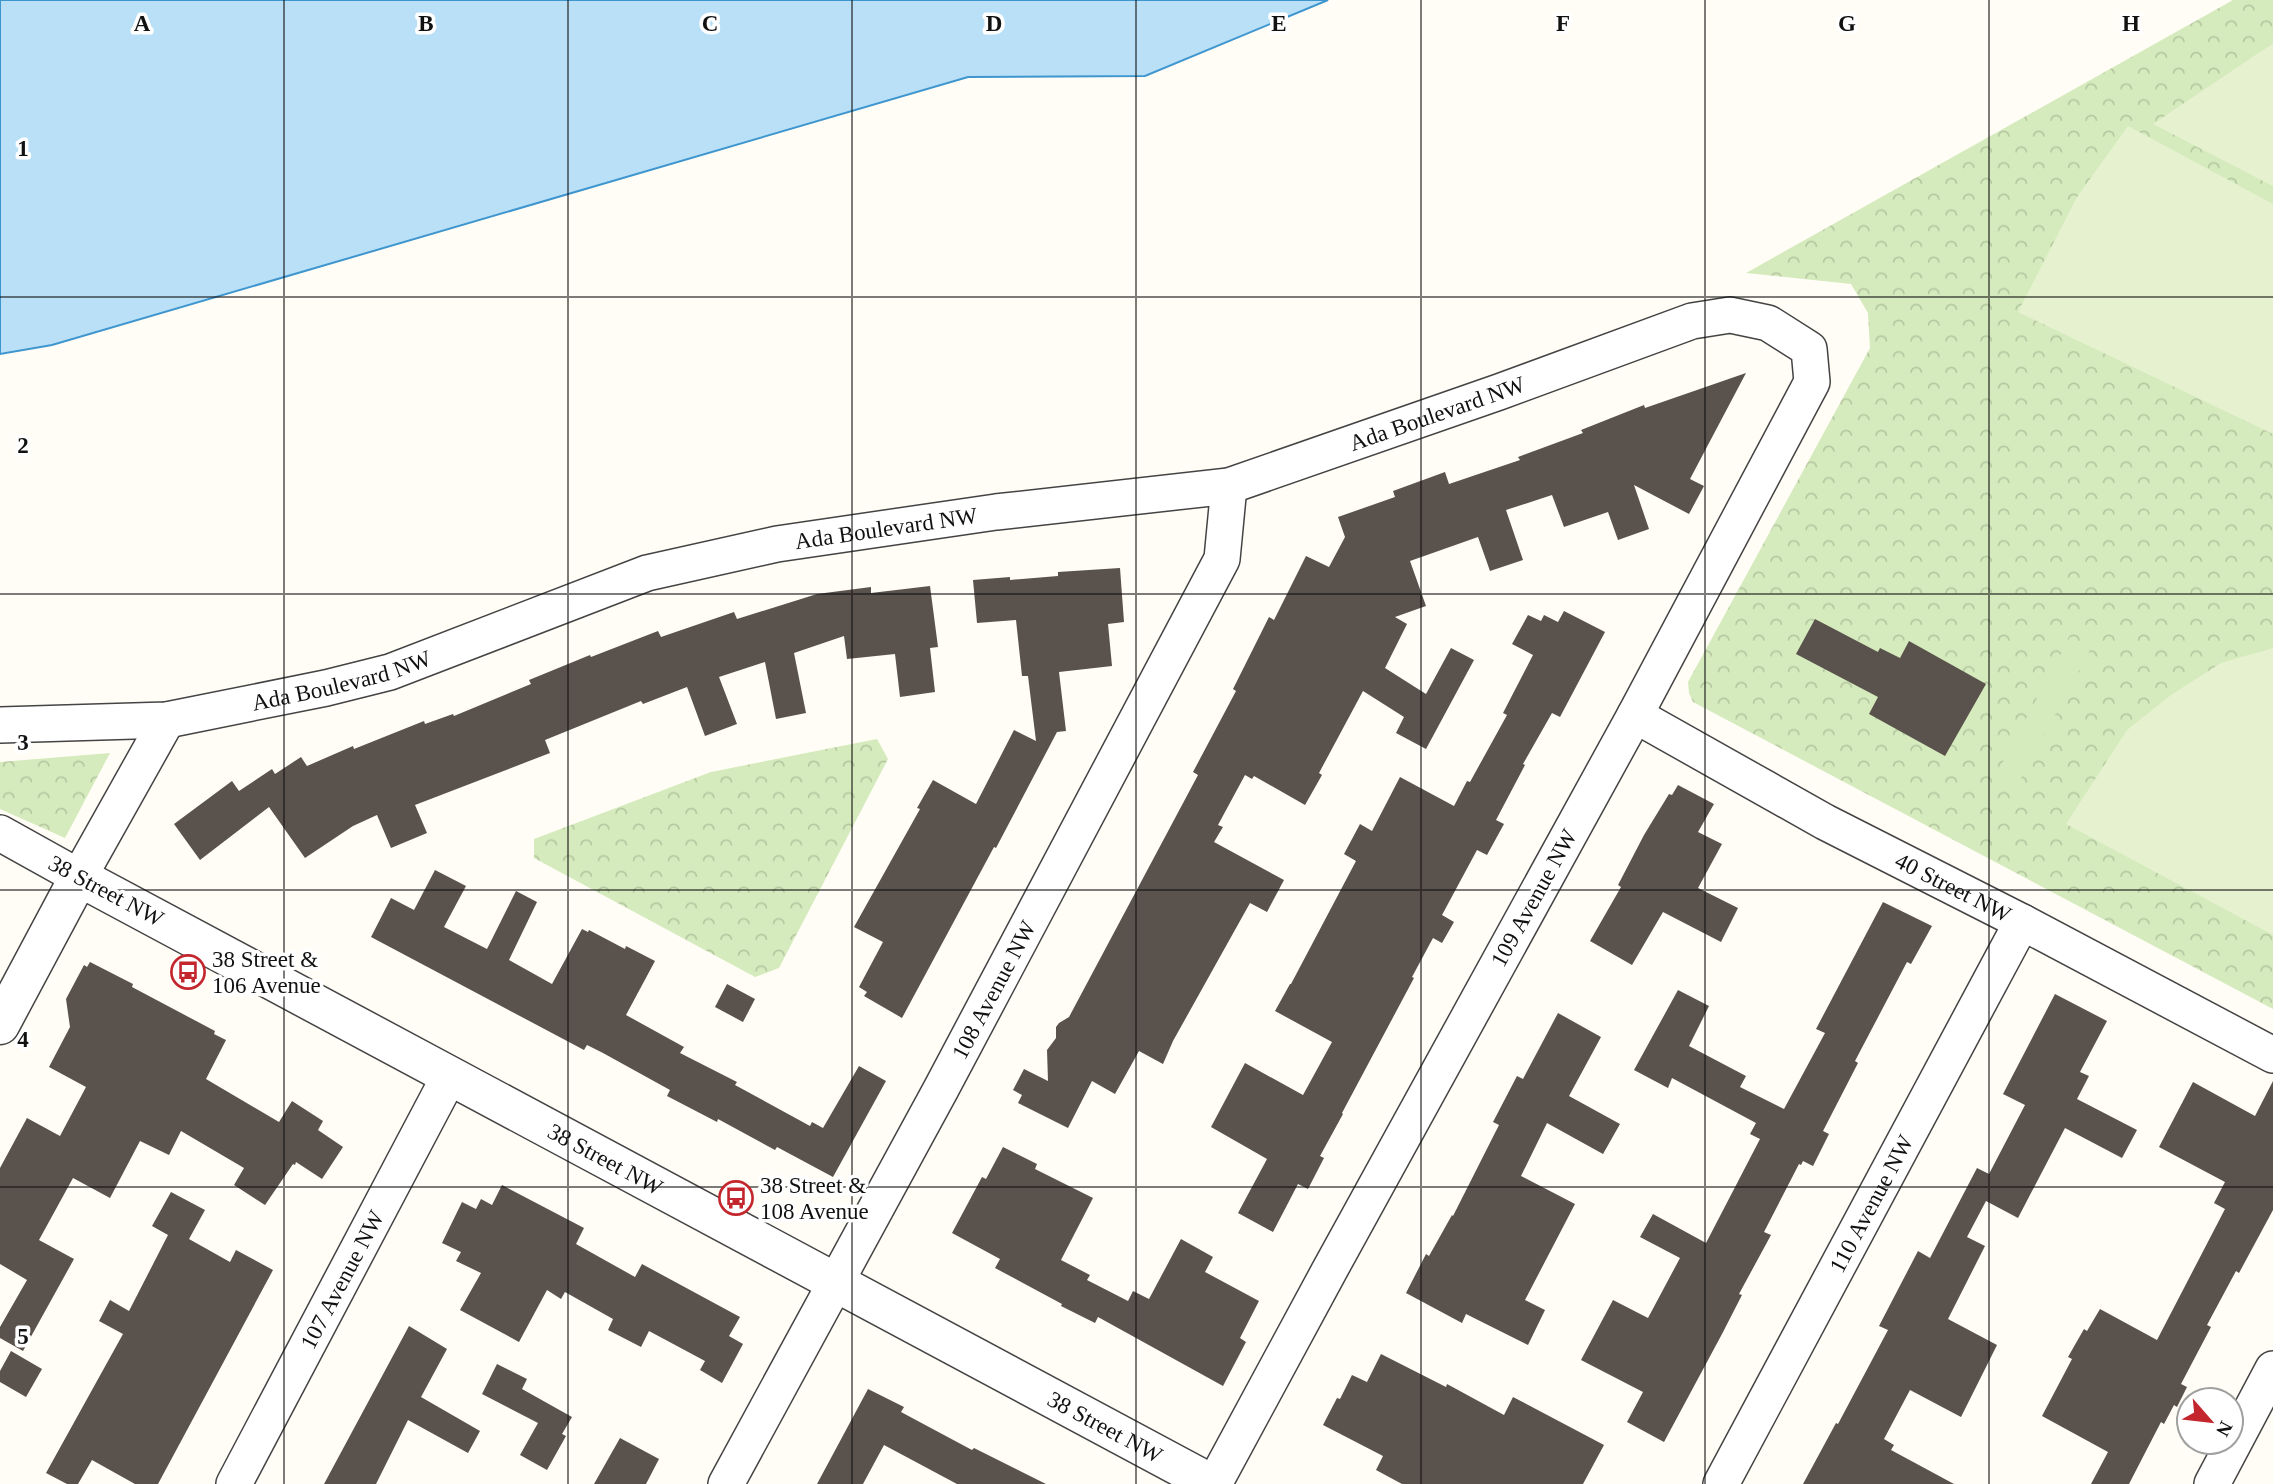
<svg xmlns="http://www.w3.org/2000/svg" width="2273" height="1484" font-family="'Times New Roman',serif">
	<defs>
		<pattern id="park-crowns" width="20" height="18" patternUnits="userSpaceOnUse" patternTransform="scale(1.75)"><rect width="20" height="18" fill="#d5ebbd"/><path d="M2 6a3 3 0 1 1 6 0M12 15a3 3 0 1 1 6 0" fill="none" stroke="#b6c8a1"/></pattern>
	</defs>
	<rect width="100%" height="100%" fill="#fffdf5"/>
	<g fill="url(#park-crowns)">
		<path d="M2233,0H2273V1009L1693,702L1689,693L1688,682L1870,348L1868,313L1851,284L1746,273Z"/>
		<path d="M877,739L888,759L779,968L755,977L534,858V839L711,772Z"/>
		<path d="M110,753L65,838L0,809V762Z"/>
	</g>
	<path fill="#d5ebbd" d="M2070,637L2091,648L2013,793L1992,782Z"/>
	<g fill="#e6f2cf">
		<path d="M2273,44V186L2153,124L2260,52Z"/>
		<path d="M2128,126L2273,204V434L2018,312L2077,197Z"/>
		<path d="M2273,648V935L2066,824L2127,730L2171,695L2221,663Z"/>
	</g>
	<path fill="#b9e0f7" stroke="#3f96cf" stroke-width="2" d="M0,0H1328L1145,76L968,77L52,345L0,354Z"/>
	<g fill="#5a524d">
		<path d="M1746,373L1690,479L1704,486L1689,514L1634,485L1649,529L1618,540L1608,512L1564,527L1552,495L1506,510L1523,560L1490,571L1478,537L1410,561L1426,606L1395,617L1407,624L1385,668L1426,694L1451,648L1474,660L1426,749L1396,733L1404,717L1363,691L1319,773L1322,775L1305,805L1254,776L1252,779L1245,775L1218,825L1223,827L1214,842L1284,880L1267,912L1250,903L1173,1041L1163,1064L1139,1051L1115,1094L1092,1081L1068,1128L1018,1103L1022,1095L1013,1090L1024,1069L1048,1081L1047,1050L1056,1038V1027L1059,1023L1069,1017L1198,775L1193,772L1236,691L1233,689L1269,617L1274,620L1306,556L1329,567L1345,537L1338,517L1395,497L1393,491L1445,472L1449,484L1520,460L1518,457L1583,433L1581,430L1644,405L1645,408Z"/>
		<path d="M1120,568L1124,622L1108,624L1112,666L1059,672L1066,731L1057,732L996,848L994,847L902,1018L864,996L867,992L859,987L883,942L854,927L920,809L917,808L933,780L976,804L1014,730L1036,741L1028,676H1022L1016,620L977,623L973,580L1010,577V580L1058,576V572Z"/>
		<path d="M930,586L938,647L930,648L935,692L900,697L895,654L847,659L844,636L794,653L806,713L776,719L765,662L719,677L737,724L705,736L687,687L643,704L641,701L545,740L550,753L415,805L427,833L391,848L377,815L353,826L305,858L269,807L200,860L174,824L232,781L239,791L272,769L275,774L301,757L307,766L353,746L354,749L424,721L425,724L453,714L454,716L531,684L529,680L590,655L591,657L658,631L661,637L734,612L737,619L817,594L871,587V593Z"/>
		<path d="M1564,611L1605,632L1560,717L1552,713L1523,764L1525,765L1496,820L1504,824L1487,855L1477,850L1442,915L1454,922L1442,943L1433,938L1412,977L1414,978L1342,1113L1343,1114L1320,1156L1324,1158L1308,1189L1298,1184L1273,1232L1238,1213L1267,1159L1211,1127L1245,1063L1303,1095L1332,1042L1275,1011L1290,984H1291L1356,861L1344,854L1360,824L1372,831L1400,777L1454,806L1467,781L1470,782L1507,715L1503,713L1533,655L1512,644L1528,615L1541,621L1544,615L1558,622Z"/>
		<path d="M1815,619L1878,652L1880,648L1900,658L1909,641L1986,684L1945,756L1869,714L1878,697L1796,654Z"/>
		<path d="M1678,785L1714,804L1698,832L1722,844L1698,888L1738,908L1721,942L1663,912L1632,965L1590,941L1621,887L1618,885L1644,835L1669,794L1672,795Z"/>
		<path d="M435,870L466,886L444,927L487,949L516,891L537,902L509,960L552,984L582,929L588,932L589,930L625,949L626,946L655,961L626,1015L684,1047L680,1053L737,1082L735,1085L810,1126L812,1122L823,1128L859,1066L886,1081L833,1177L777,1147L775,1150L718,1119L717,1122L667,1096L670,1090L603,1053L587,1045L584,1050L371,937L391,898L414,910Z"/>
		<path d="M1883,902L1932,926L1911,964L1907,962L1855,1061L1858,1063L1823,1131L1829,1134L1813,1166L1803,1161L1801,1165L1799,1164L1764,1232L1771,1235L1739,1294L1742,1295L1722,1334L1664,1442L1627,1422L1643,1392L1581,1360L1613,1300L1648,1318L1680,1258L1640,1237L1653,1214L1706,1243L1760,1139L1750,1134L1756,1123L1672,1078L1668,1088L1634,1070L1678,990L1709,1006L1689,1046L1746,1076L1740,1087L1784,1109L1825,1033L1816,1029Z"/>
		<path d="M90,962L133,984L132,987L215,1031L214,1034L226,1040L206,1079L279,1122L292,1101L323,1121L318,1130L343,1147L322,1179L296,1162L295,1165L293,1164L265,1205L234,1185L244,1168L181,1131L169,1155L140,1141L110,1198L73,1178L39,1240L74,1259L23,1351L0,1338V1327L27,1280L0,1264V1168L27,1118L60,1136L86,1087L49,1067L70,1027L66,999L84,965L87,967Z"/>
		<path d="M727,984L755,999L743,1022L715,1007Z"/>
		<path d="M2055,994L2107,1021L2080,1072L2089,1076L2077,1099L2137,1130L2122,1158L2065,1128L2018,1218L1986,1201L1967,1237L1985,1246L1948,1319L1997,1345L1961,1417L1910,1390L1884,1439L1894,1445L1891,1450L1954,1484H1803L1836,1423L1838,1424L1888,1330L1879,1326L1918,1251L1930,1258L1977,1168L1989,1174L2025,1105L2003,1094Z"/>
		<path d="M1558,1013L1601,1037L1569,1096L1620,1124L1603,1154L1547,1123L1521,1176L1575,1204L1525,1300L1545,1310L1528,1345L1466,1314L1462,1323L1406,1293L1426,1254L1429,1256L1452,1215L1453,1216L1499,1125L1493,1122L1517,1076L1523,1079Z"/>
		<path d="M2273,1081V1210L2239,1273L2236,1271L2207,1325L2211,1327L2181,1384L2187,1387L2177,1407L2174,1405L2164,1424L2161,1422L2129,1484H2091L2108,1452L2042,1416L2072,1359L2068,1357L2084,1329L2087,1331L2100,1309L2157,1340L2225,1209L2214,1203L2225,1182L2159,1147L2193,1082L2255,1116Z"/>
		<path d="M1003,1147L1037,1164L1035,1169L1093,1198L1061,1260L1090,1275L1087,1280L1128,1301L1133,1291L1149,1299L1181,1239L1213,1257L1205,1272L1259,1301L1240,1338L1246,1342L1223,1386L1098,1317L1095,1323L1061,1306L1062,1304L995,1268L1000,1259L952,1233L982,1177L986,1179Z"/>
		<path d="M502,1185L584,1228L576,1244L635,1277L642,1264L740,1317L729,1336L743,1344L722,1383L700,1370L705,1361L649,1331L641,1347L608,1330L613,1319L565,1292L561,1299L547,1290L519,1342L460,1310L481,1273L456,1261L461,1252L442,1243L462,1202L476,1209L481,1199L492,1205Z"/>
		<path d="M171,1192L205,1210L189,1239L230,1262L236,1250L273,1270L158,1484H135L92,1460L78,1484H67L46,1473L123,1334L99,1321L110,1300L129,1311L168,1235L152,1226Z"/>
		<path d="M409,1326L447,1349L421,1397L480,1431L468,1453L408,1420L376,1484H324Z"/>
		<path d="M11,1351L42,1369L26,1397L0,1382V1371Z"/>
		<path d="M1381,1354L1446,1387L1447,1384L1504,1415L1513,1397L1604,1445L1583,1484H1402L1376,1470L1383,1456L1323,1425L1337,1398L1340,1399L1352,1375L1367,1382Z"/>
		<path d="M497,1364L527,1379L522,1389L572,1417L562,1434L566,1436L547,1470L520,1455L538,1423L482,1394Z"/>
		<path d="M868,1389L904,1407L901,1412L972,1450L974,1448L1046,1484H957L884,1445L863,1484H817Z"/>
		<path d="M620,1438L659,1459L646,1484H594Z"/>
	</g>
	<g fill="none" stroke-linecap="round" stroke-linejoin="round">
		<g stroke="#444" stroke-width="38">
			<g id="minor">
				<path id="s1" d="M1635,715L1825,822L2022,922L2273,1055"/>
				<path id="s2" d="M0,725L167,720L326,688L390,672L647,573L777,544L996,512L1229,486L1499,392L1692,321L1730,315L1768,323L1809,349L1812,382L1635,715L1328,1273L1214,1484"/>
				<path d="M0,833L79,877L167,720"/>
				<path id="s3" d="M234,1484L450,1075"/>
				<path id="s4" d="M726,1484L941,1089L1222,559L1229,486"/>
				<path id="s5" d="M1721,1484L2022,922"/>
				<path d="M2212,1484L2273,1369"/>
			</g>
		</g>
		<g stroke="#444" stroke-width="41">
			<g id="tertiary">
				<path id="s6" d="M0,1025L79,877L1212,1484"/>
			</g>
		</g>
		<use href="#minor" stroke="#fff" stroke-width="35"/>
		<use href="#tertiary" stroke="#fff" stroke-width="38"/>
	</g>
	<path fill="none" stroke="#111" stroke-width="2" stroke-opacity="0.55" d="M284,0V1484M568,0V1484M852,0V1484M1136,0V1484M1421,0V1484M1705,0V1484M1989,0V1484M0,297H2273M0,594H2273M0,890H2273M0,1187H2273"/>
	<defs>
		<g id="bus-ring" transform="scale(1.75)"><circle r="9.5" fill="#fff" stroke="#c4262e" stroke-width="1.5"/><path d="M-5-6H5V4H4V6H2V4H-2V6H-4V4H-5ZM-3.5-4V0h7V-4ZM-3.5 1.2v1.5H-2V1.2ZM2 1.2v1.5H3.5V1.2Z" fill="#c4262e"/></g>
	</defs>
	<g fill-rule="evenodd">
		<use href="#bus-ring" x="188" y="972"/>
		<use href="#bus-ring" x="736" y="1198"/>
	</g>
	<g text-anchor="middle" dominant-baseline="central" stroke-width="7" stroke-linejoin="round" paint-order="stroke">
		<g font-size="23" fill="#111" stroke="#fff">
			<text stroke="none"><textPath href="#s2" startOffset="1480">Ada Boulevard NW</textPath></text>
			<text stroke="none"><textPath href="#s2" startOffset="914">Ada Boulevard NW</textPath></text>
			<text stroke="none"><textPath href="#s2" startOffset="346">Ada Boulevard NW</textPath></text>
			<text stroke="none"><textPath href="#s1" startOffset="362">40 Street NW</textPath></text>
			<text transform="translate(106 891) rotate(28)">38 Street NW</text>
			<text transform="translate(1534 898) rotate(-61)">109 Avenue NW</text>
			<text stroke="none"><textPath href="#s4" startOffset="562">108 Avenue NW</textPath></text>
			<text stroke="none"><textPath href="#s6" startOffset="765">38 Street NW</textPath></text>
			<text stroke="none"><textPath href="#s5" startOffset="318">110 Avenue NW</textPath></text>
			<text stroke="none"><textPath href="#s3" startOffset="231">107 Avenue NW</textPath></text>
			<text stroke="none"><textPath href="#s6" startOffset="1332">38 Street NW</textPath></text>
		</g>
		<g font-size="23" fill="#111" stroke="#fff" text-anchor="start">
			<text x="212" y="959">38 Street &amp;<tspan x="212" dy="26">106 Avenue</tspan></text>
			<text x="760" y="1185">38 Street &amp;<tspan x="760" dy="26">108 Avenue</tspan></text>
		</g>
	</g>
	<g font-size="23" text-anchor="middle" font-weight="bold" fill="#111" stroke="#fff" stroke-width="7" stroke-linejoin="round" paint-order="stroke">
		<text x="142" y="31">A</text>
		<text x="426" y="31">B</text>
		<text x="710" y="31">C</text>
		<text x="994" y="31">D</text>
		<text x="1279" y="31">E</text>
		<text x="1563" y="31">F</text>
		<text x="1847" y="31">G</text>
		<text x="2131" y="31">H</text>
		<text x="23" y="156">1</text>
		<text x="23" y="453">2</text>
		<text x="23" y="750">3</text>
		<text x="23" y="1047">4</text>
		<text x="23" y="1344">5</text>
	</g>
	<g transform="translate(2210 1421) rotate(118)"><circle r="33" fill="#ffffff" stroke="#a0a0a0" stroke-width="2"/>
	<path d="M0-5L12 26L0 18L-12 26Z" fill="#c4262e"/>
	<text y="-10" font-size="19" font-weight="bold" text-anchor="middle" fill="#111111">N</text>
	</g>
</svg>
